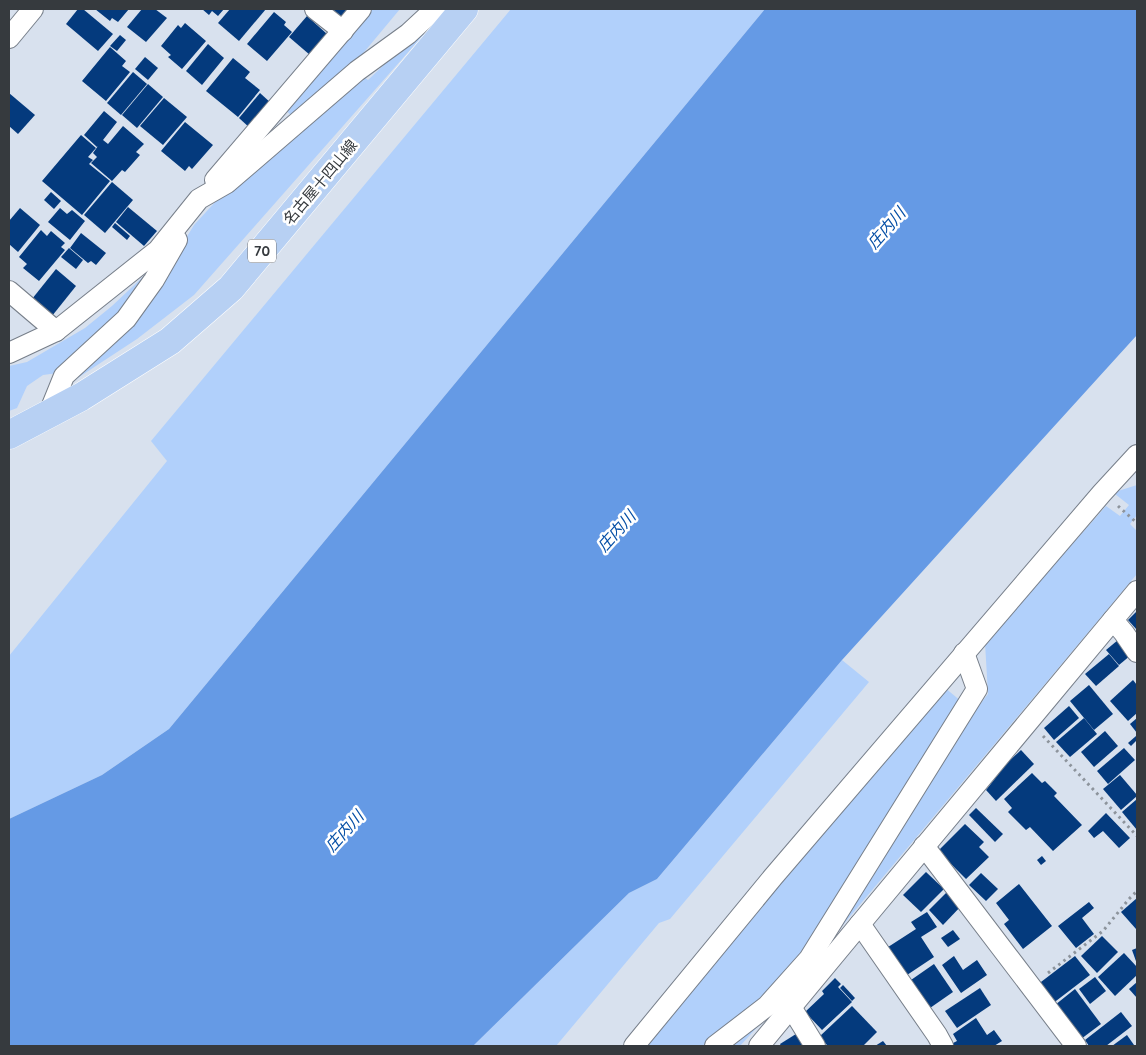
<svg xmlns="http://www.w3.org/2000/svg" width="1146" height="1055" font-family="Quicksand,'Noto Sans JP',sans-serif">
	<rect width="100%" height="100%" fill="#d8e1ee"/>
	<g fill="#b1d0fb">
		<path d="M367,9H400L350,69L291,115L284,109Z"/>
		<path d="M511,9H765L169,729L102,775L9,819V656L167,461L151,441Z"/>
		<path d="M430,21L433,24L194,295L137,339L73,381L139,316L194,225L229,187L359,73L368,80Z"/>
		<path d="M146,274L122,315L58,373L43,375L27,386L17,408L9,411V366L27,362L85,328L112,306Z"/>
		<path d="M1137,485V515L1130,524L1137,531V574L837,932L965,724L988,694L985,643L1106,506L1120,516L1129,505L1115,494L1118,491Z"/>
		<path d="M842,660L869,682L670,919L659,923L556,1046H473L629,893L657,879Z"/>
		<path d="M944,687L962,702L800,956L763,1001L702,1046H645Z"/>
		<path d="M760,1024L740,1046H730Z"/>
	</g>
	<path fill="#659ae5" d="M765,9H1137V335L842,660L657,879L629,893L473,1046H9V819L102,775L169,729Z"/>
	<g fill="#043a7d">
		<path d="M78,9H83L113,34L98,51L66,24Z"/>
		<path d="M95,9H129L118,22L112,18L110,21Z"/>
		<path d="M142,9H155L167,18L146,42L127,27Z"/>
		<path d="M202,9H224L218,16L212,11L209,15Z"/>
		<path d="M230,9H266L239,41L218,23Z"/>
		<path d="M329,9H349L341,19Z"/>
		<path d="M274,12L286,22L284,25L292,32L267,61L247,44Z"/>
		<path d="M307,16L327,34L310,55L289,37Z"/>
		<path d="M185,23L206,41L182,69L168,57L171,55L161,46L178,25L181,28Z"/>
		<path d="M120,35L126,40L117,51L110,46Z"/>
		<path d="M208,44L224,58L202,85L186,71Z"/>
		<path d="M110,47L126,61L122,66L130,72L106,101L82,81Z"/>
		<path d="M145,57L158,68L148,80L135,69Z"/>
		<path d="M233,58L250,72L245,78L260,90L238,117L206,91Z"/>
		<path d="M133,72L147,84L121,115L107,103Z"/>
		<path d="M148,84L163,97L137,128L122,115Z"/>
		<path d="M9,93L35,115L18,134L9,126Z"/>
		<path d="M260,93L272,104L251,129L239,118Z"/>
		<path d="M164,98L187,117L163,145L140,126Z"/>
		<path d="M104,111L117,122L103,140L108,144L123,126L144,144L136,152L140,155L125,172L122,170L112,181L91,163L97,157L93,153L98,146L97,147L84,135Z"/>
		<path d="M185,122L213,145L192,169L189,166L185,171L161,151Z"/>
		<path d="M81,135L96,148L88,157L93,160L89,164L110,181L82,215L42,181Z"/>
		<path d="M112,182L133,200L105,233L84,215Z"/>
		<path d="M51,192L61,201L54,209L44,200Z"/>
		<path d="M128,207L157,231L144,246L116,222Z"/>
		<path d="M20,208L40,225L18,252L9,244V221Z"/>
		<path d="M60,208L67,214L72,210L85,221L70,240L48,222Z"/>
		<path d="M115,223L130,236L127,240L112,227Z"/>
		<path d="M41,230L47,236L51,231L65,243L61,247L65,250L39,281L23,268L27,264L19,257Z"/>
		<path d="M81,233L106,253L96,265L91,261L88,263L70,248Z"/>
		<path d="M69,248L83,260L76,269L61,257Z"/>
		<path d="M56,269L76,286L52,316L32,299Z"/>
		<path d="M1137,611V630L1128,620Z"/>
		<path d="M1118,640L1131,655L1119,665L1106,650Z"/>
		<path d="M1109,654L1119,666L1096,686L1085,674Z"/>
		<path d="M1133,680L1137,685V713L1128,721L1110,701Z"/>
		<path d="M1089,685L1113,714L1094,730L1070,701Z"/>
		<path d="M1069,706L1079,718L1054,740L1044,728Z"/>
		<path d="M1084,718L1097,734L1070,757L1056,742Z"/>
		<path d="M1137,718V733L1130,724Z"/>
		<path d="M1105,731L1118,746L1094,767L1081,752Z"/>
		<path d="M1136,736L1137,740L1131,746L1128,743Z"/>
		<path d="M1124,748L1135,760L1108,784L1097,771Z"/>
		<path d="M1021,750L1034,764L996,801L986,790L1007,763Z"/>
		<path d="M1032,773L1042,783L1045,781L1057,793L1054,796L1082,825L1053,851L1030,827L1026,830L1008,812L1012,808L1004,799Z"/>
		<path d="M1120,775L1137,795V796L1121,810L1103,789Z"/>
		<path d="M1137,799V830L1122,812Z"/>
		<path d="M976,808L1003,834L995,842L969,815Z"/>
		<path d="M1106,813L1130,838L1119,848L1103,831L1094,838L1088,831Z"/>
		<path d="M965,824L984,842L979,847L989,857L966,879L938,851Z"/>
		<path d="M1042,856L1046,861L1041,865L1037,860Z"/>
		<path d="M926,872L944,889L921,912L903,895Z"/>
		<path d="M981,873L998,889L986,901L969,885Z"/>
		<path d="M1019,884L1052,926L1023,949L1004,924L1009,920L996,903Z"/>
		<path d="M949,890L963,904L943,925L929,910Z"/>
		<path d="M1137,898V928L1136,929L1121,912Z"/>
		<path d="M1089,902L1094,908L1082,918L1094,934L1076,948L1058,926Z"/>
		<path d="M927,912L937,927L921,937L934,957L904,977L885,949L916,929L911,922Z"/>
		<path d="M953,930L960,939L948,947L941,938Z"/>
		<path d="M1102,936L1118,952L1097,973L1081,956Z"/>
		<path d="M1137,948V964L1132,950Z"/>
		<path d="M1124,953L1137,967V975L1115,996L1098,977Z"/>
		<path d="M954,956L963,970L977,960L987,975L961,993L942,965Z"/>
		<path d="M1075,956L1090,975L1052,1004L1037,985Z"/>
		<path d="M934,964L953,992L930,1008L911,980Z"/>
		<path d="M1095,977L1106,991L1090,1004L1079,989Z"/>
		<path d="M835,978L841,984L838,987L852,1002L822,1030L805,1012L824,994L822,991Z"/>
		<path d="M1137,982V998L1129,989Z"/>
		<path d="M843,985L855,998L852,1001L840,988Z"/>
		<path d="M980,988L991,1005L957,1028L945,1011Z"/>
		<path d="M1075,989L1101,1024L1081,1039L1055,1005Z"/>
		<path d="M852,1006L877,1032L863,1046H828L819,1037Z"/>
		<path d="M1121,1012L1132,1026L1106,1046H1089L1085,1040Z"/>
		<path d="M976,1018L987,1035L994,1030L1002,1041L994,1046H952L951,1044L957,1041L953,1034Z"/>
		<path d="M796,1034L805,1046H781L780,1044Z"/>
		<path d="M1127,1035L1134,1045L1133,1046H1112Z"/>
		<path d="M883,1041L887,1046H875Z"/>
	</g>
	<g fill="none" stroke-linecap="round" stroke-linejoin="round">
		<g stroke="#777f8a" stroke-width="22">
			<g id="street">
				<path d="M315,9L343,31"/>
				<path d="M9,38L33,9"/>
				<path d="M215,180L361,9"/>
				<path d="M9,291L56,331"/>
				<path d="M9,353L56,331L158,250L199,199L227,183L357,71L408,34L435,9"/>
				<path d="M49,413L64,376L126,319L154,280L177,240"/>
				<path d="M1113,620L1124,633L1137,652"/>
				<path d="M924,846L1076,1046"/>
				<path d="M860,924L937,1035L943,1046"/>
				<path d="M791,1007L815,1046"/>
				<path d="M634,1046L773,877L1102,493L1137,455"/>
				<path d="M715,1046L767,1006L809,959L977,689L964,653"/>
				<path d="M759,1046L860,924L1137,591"/>
			</g>
		</g>
		<g stroke="#fff" stroke-width="29">
			<path id="primary" d="M9,435L81,397L170,341L231,288L464,9"/>
		</g>
		<g stroke="#8d949c" stroke-width="3" stroke-dasharray="2.5 4" stroke-linecap="butt">
			<path d="M1118,506L1137,523"/>
			<path d="M1043,736L1137,836"/>
			<path d="M1048,973L1103,931L1129,899L1137,891"/>
		</g>
		<use href="#street" stroke="#fff" stroke-width="20"/>
		<use href="#primary" stroke="#b7d0f3" stroke-width="28"/>
	</g>
	<g text-anchor="middle" dominant-baseline="central" stroke-width="5" stroke-linejoin="round" paint-order="stroke">
		<rect fill="#fff" stroke="#727578" stroke-width="1" x="248" y="239.5" width="28" height="23" rx="4"/>
		<g font-size="14" font-weight="bold" fill="#363a3e">
			<text x="262" y="251">70</text>
		</g>
		<g font-size="15" fill="#363a3e" stroke="#fff">
			<text transform="translate(320 182) rotate(-50)">名古屋十四山線</text>
		</g>
		<g font-size="16" font-style="italic" fill="#054fa6" stroke="#fff">
			<text transform="translate(886 228) rotate(-49)">庄内川</text>
			<text transform="translate(616 531) rotate(-48)">庄内川</text>
			<text transform="translate(344 831) rotate(-48)">庄内川</text>
		</g>
	</g>
	<rect width="1146" height="1055" fill="none" stroke="#363a3e" stroke-width="20"/>
</svg>
